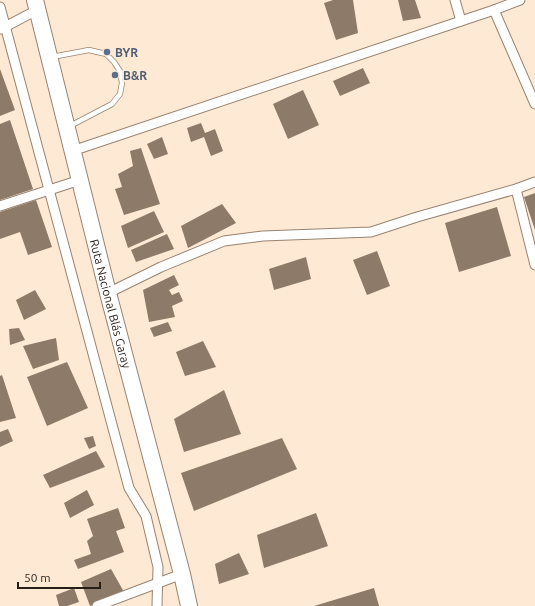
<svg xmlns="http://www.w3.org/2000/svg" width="535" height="606" font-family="Ubuntu,sans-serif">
	<rect width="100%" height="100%" fill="#fee9d4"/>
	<g fill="#8e7a68">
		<path d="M333,0H353L358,33L336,40L324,3Z"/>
		<path d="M398,0H415L421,18L403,21Z"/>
		<path d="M363,68L370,83L340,96L333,81Z"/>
		<path d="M0,69L15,110L0,116Z"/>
		<path d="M303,90L319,125L288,139L273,104Z"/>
		<path d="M10,120L33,189L0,200V124Z"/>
		<path d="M201,123L205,133L215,129L223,151L211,156L204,137L191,142L187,128Z"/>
		<path d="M162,137L168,154L154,159L147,144Z"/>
		<path d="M141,148L160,204L124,215L115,189L122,187L118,174L133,166L130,151Z"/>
		<path d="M535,193V230L524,197Z"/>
		<path d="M36,200L52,247L28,255L20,232L0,239V212Z"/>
		<path d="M222,204L236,223L188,248L181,226Z"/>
		<path d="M497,207L511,256L459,272L445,223Z"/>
		<path d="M154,211L164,232L128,248L121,226Z"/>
		<path d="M167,234L174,249L136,262L131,250Z"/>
		<path d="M377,251L390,286L367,295L353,260Z"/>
		<path d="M306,257L311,279L274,290L269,269Z"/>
		<path d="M174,275L179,285L169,290L172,295L179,292L183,301L172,306L175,317L149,322L143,290Z"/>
		<path d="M35,290L46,309L24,320L16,300Z"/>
		<path d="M168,322L172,331L154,337L150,328Z"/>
		<path d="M19,328L25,340L10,345L9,329Z"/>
		<path d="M56,338L59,360L33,369L23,346Z"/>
		<path d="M203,341L216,367L185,376L176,352Z"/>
		<path d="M67,362L88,408L47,426L27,377Z"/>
		<path d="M2,375L16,418L0,422V376Z"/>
		<path d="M224,390L241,434L184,452L174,419Z"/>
		<path d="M8,429L13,441L0,447V432Z"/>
		<path d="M93,436L96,446L89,449L84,438Z"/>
		<path d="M282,438L297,469L194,511L181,473Z"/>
		<path d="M96,451L105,467L50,488L43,475Z"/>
		<path d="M87,490L94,505L70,518L64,503Z"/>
		<path d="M118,508L125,528L116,531L124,552L78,569L74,560L91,554L87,541L93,536L87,519Z"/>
		<path d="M316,513L328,546L264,568L257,535Z"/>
		<path d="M239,553L249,574L219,584L215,564Z"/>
		<path d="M111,569L124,592L90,606L81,582Z"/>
		<path d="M74,588L79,602L67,606H59L56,595Z"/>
		<path d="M374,588L379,606H314Z"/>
	</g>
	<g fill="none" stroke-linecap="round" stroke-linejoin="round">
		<g stroke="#978370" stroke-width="6">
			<path id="lane" d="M52,57L89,50L106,54L114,62L120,71L122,83L120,94L112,104L70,126"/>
		</g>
		<g stroke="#978370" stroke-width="11">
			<g id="street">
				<path d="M455,0L461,21"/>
				<path d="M0,7L129,488L146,516L158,567L157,606"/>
				<path d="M494,10L535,104"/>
				<path d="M1,29L37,10"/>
				<path d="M72,151L494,10L520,0"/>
				<path d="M516,189L535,265"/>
				<path d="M0,206L80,180"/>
				<path d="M108,293L161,267L224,241L263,236L371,232L417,217L516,189L535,182"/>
				<path d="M97,606L182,574"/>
			</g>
		</g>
		<g stroke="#978370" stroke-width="18">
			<g id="highway">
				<path id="s1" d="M35,0L108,293L182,574L189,606"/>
			</g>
		</g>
		<use href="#lane" stroke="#fff" stroke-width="4.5"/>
		<use href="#street" stroke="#fff" stroke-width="9"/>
		<use href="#highway" stroke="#fff" stroke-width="16"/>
	</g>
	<g fill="#5c6f8a" stroke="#fee9d4" stroke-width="1.5">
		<circle cx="107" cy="52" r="4"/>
		<circle cx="115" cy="75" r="4"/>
	</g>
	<g text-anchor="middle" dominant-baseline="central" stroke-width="4" stroke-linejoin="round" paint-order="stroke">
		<g font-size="12" font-weight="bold" fill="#4e5e75" stroke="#fee9d4" text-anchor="start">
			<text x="115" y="52">BYR</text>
			<text x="123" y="75">B&amp;R</text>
		</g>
		<g font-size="12" fill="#261f17" stroke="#fee9d4">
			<text stroke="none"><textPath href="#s1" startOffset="313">Ruta Nacional Blás Garay</textPath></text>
		</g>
	</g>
	<path d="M18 582v6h82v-6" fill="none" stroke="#261f17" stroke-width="2"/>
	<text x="24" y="582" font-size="12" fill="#261f17" stroke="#fee9d4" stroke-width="3" paint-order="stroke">50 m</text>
</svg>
